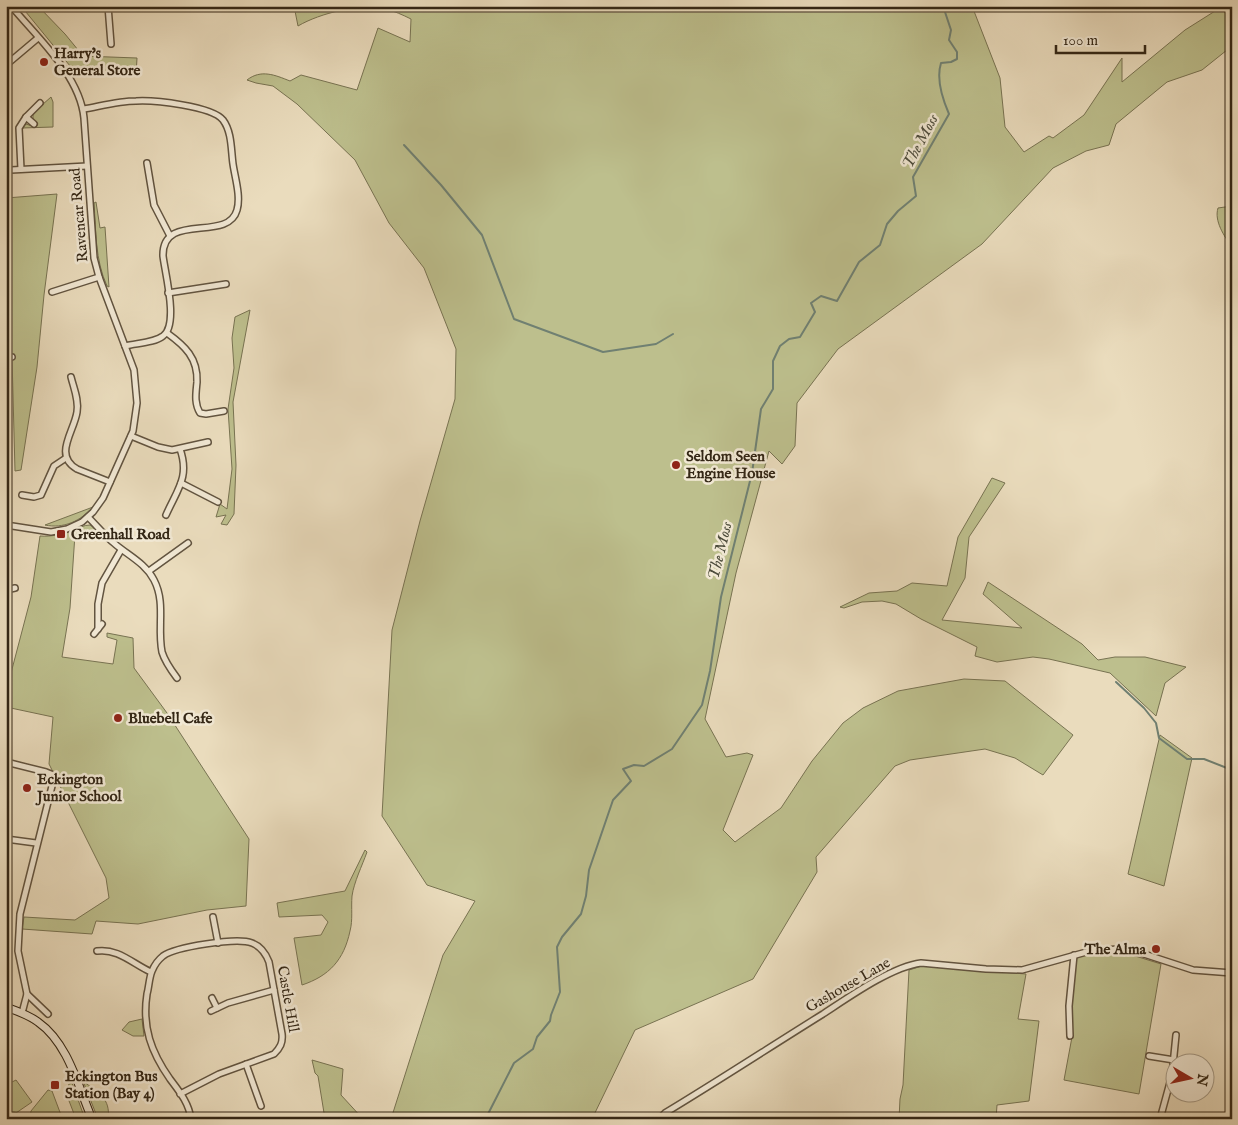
<svg xmlns="http://www.w3.org/2000/svg" width="1238" height="1125" font-family="'IM FELL English',serif">
	<rect width="100%" height="100%" fill="#eadcbd"/>
	<filter id="stains"><feTurbulence type="fractalNoise" baseFrequency=".004" numOctaves="4"/><feColorMatrix values="0 0 0 0 .2 0 0 0 0 .09 0 0 0 0 .02 0 0 0 .5 -.17"/></filter>
	<radialGradient id="worn" r=".72"><stop offset=".6" stop-color="#630" stop-opacity="0"/><stop offset="1" stop-color="#630" stop-opacity=".3"/></radialGradient>
	<g fill="#bdbf8d" stroke="#787352">
		<path d="M21,6H38L65,34L83,56L137,58L136,76L97,75L85,71L75,72Z"/>
		<path d="M294,6H972L1000,78L1005,127L1024,152L1049,136L1053,138L1084,115L1122,58V82L1185,30L1223,6H1232V46L1202,70L1167,82L1116,124L1109,145L1086,151L1053,168L982,244L838,349L797,403L795,446L782,464L769,451L736,573L705,719L726,757L747,753L753,755L723,830L735,842L781,808L812,761L843,723L863,708L898,691L964,679L1005,681L1073,735L1043,775L1015,758L985,749L910,760L895,766L816,857L817,872L753,979L635,1030L592,1119H391L443,955L475,901L427,885L382,816L392,630L420,521L455,399L456,349L424,268L389,223L355,160L297,104L273,86L256,83L247,80C261,69 275,75 290,81L301,75L357,90L378,28L410,42L411,19C403,15 394,11 386,9C361,3 320,13 298,26Z"/>
		<path d="M51,97L53,102V127L22,128L26,124L32,126L35,123L33,120V113Z"/>
		<path d="M57,194L44,295L37,367L21,470L15,471L12,357L6,314V198Z"/>
		<path d="M96,202L100,228L105,227L109,287L107,286C95,260 96,231 94,203Z"/>
		<path d="M1232,206V247C1224,236 1214,221 1218,208Z"/>
		<path d="M250,310L233,402L236,465L234,514L227,525L221,524L226,515L216,517L220,504L227,509L232,469L228,409L234,368L232,338L235,317Z"/>
		<path d="M992,478L1005,483L969,537L965,578L942,620L1022,628L983,594L988,582L1082,644L1098,660L1115,657H1145L1186,667L1165,683L1156,716L1110,673L1049,659L1033,657L997,662L975,656L977,647L921,619L896,604L882,601L862,602L844,608L840,607L869,593L897,591L912,583L947,586L958,537Z"/>
		<path d="M93,507C81,521 63,529 45,525Z"/>
		<path d="M90,525L98,531L75,534L70,608L62,657L113,664L117,640L107,637V633L133,638L134,668L167,713L249,839L246,906L207,910L138,924L96,921L92,934L22,929L24,917L75,920L109,898L106,878L49,764L53,717L6,707V672L11,673L31,597L40,536C51,537 64,534 74,530C80,528 83,525 90,525Z"/>
		<path d="M1160,735L1192,758L1164,886L1128,874Z"/>
		<path d="M365,850L367,852C362,866 354,882 352,896C351,908 353,920 350,931C344,960 329,976 302,985L294,938L321,935L328,922L322,915L279,917L277,903L345,891Z"/>
		<path d="M1107,953L1132,955L1161,964L1139,1094L1064,1080L1072,1037L1071,1002L1076,958L1077,956Z"/>
		<path d="M922,966L1026,974L1018,1019L1039,1021L1029,1101L997,1105L996,1119H899L900,1099L903,1085L909,970Z"/>
		<path d="M142,1019L144,1036H133L122,1030L129,1022Z"/>
		<path d="M312,1060L343,1069L341,1095L363,1119H325L318,1076L315,1073Z"/>
		<path d="M16,1080L32,1102L16,1113L14,1112L11,1113L8,1110L6,1111V1085Z"/>
		<path d="M83,1081C98,1093 111,1098 108,1119H98Z"/>
		<path d="M72,1083L85,1119H76L66,1093L69,1084Z"/>
		<path d="M48,1090L52,1091L61,1115H57V1119H27L30,1117L31,1111Z"/>
	</g>
	<g fill="none" stroke-linecap="round" stroke-linejoin="round">
		<g stroke="#708072" stroke-width="2">
			<path d="M404,145L441,185L482,235L514,319L603,352L656,344L673,334"/>
			<path d="M1116,682L1144,708L1156,723L1159,738L1187,759H1204L1232,770"/>
			<path d="M482,1119L488,1114L514,1063L533,1049L537,1037L550,1021L551,1015L560,992L557,947L562,937L581,914L586,896L589,870L613,800L631,781L623,769L634,765L644,766L672,749L702,705L710,671L721,597L752,473L761,409L773,389V361L780,346L789,339L800,337L815,312L811,303L821,296L837,301L859,262L880,245L887,224L898,211L916,196L913,177L949,114C942,98 936,79 941,63L951,62L957,59V52L949,40L951,30L943,6"/>
		</g>
		<g stroke="#625440" stroke-width="8">
			<g id="minor">
				<path d="M108,6L111,44"/>
				<path d="M6,65L38,38"/>
				<path d="M84,109C101,106 119,101 136,101C154,100 212,106 223,120C232,132 231,150 233,164C235,178 241,196 237,210C228,243 162,211 163,256C165,273 179,325 163,336C154,343 137,343 125,346"/>
				<path d="M26,117L34,124"/>
				<path d="M147,163L154,205L170,236"/>
				<path d="M21,169L19,128L26,117L40,103"/>
				<path d="M11,170L87,166"/>
				<path d="M52,292L99,277"/>
				<path d="M168,293L226,284"/>
				<path d="M167,333C185,346 198,358 197,382C196,393 194,403 200,413L206,414L224,411"/>
				<path d="M6,358L12,357"/>
				<path d="M71,377C74,389 79,400 77,412C74,432 53,455 77,469L110,482"/>
				<path d="M131,436L158,447L172,450L208,442"/>
				<path d="M181,483L218,502"/>
				<path d="M22,495L34,497L41,495L54,466L66,458"/>
				<path d="M166,515C177,490 190,477 180,449"/>
				<path d="M88,517C97,526 105,536 115,544C129,556 145,563 154,580C166,603 157,627 162,652C165,662 171,670 177,678"/>
				<path d="M6,525L51,532L67,529L82,522L93,512L103,498L133,431L137,403L134,370L99,277L94,258L84,118C80,76 38,38 11,6"/>
				<path d="M149,571L188,543"/>
				<path d="M6,590L15,588"/>
				<path d="M98,629V604L102,583L121,550"/>
				<path d="M94,634L102,624"/>
				<path d="M6,762L46,772L51,774L54,778L20,914L18,951L27,994L22,1013"/>
				<path d="M6,839L36,843"/>
				<path d="M213,917L218,943"/>
				<path d="M97,951C118,948 133,964 151,972"/>
				<path d="M27,994L48,1014"/>
				<path d="M212,998L217,1008"/>
				<path d="M211,1011L228,1003L274,990"/>
				<path d="M1070,1036L1069,1006L1074,955"/>
				<path d="M1149,1056L1174,1060"/>
				<path d="M246,1064L261,1106"/>
				<path d="M180,1094L219,1074L274,1054C280,1048 283,1043 282,1034L269,962C266,954 260,946 252,943C237,937 175,947 163,956C158,960 154,966 152,971C149,978 149,987 147,994C142,1027 151,1052 170,1079C179,1091 189,1103 191,1119"/>
				<path d="M1231,1110H1232"/>
				<path d="M659,1119L665,1113C718,1081 770,1047 823,1014C849,997 891,967 921,963L986,969L1022,970L1090,951L1118,949L1141,953L1193,970L1232,973"/>
				<path d="M1160,1119L1172,1075L1176,1035"/>
			</g>
		</g>
		<g stroke="#342716" stroke-width="9">
			<path id="secondary" d="M6,1007C17,1011 29,1015 38,1022C68,1043 78,1086 92,1119"/>
		</g>
		<use href="#minor" stroke="#f1e8d4" stroke-width="5"/>
		<use href="#secondary" stroke="#f1e8d4" stroke-width="7"/>
	</g>
	<g fill="#8f2418" stroke="#f1e8d4" stroke-width="2">
		<circle cx="44" cy="62" r="5"/>
		<circle cx="676" cy="465" r="5"/>
		<rect x="56" y="529" width="10" height="10" rx="2.5"/>
		<circle cx="118" cy="718" r="5"/>
		<circle cx="27" cy="788" r="5"/>
		<circle cx="1156" cy="949" r="5"/>
		<rect x="50" y="1080" width="10" height="10" rx="2.5"/>
	</g>
	<g text-anchor="middle" dominant-baseline="central" stroke-width="5" stroke-linejoin="round" paint-order="stroke">
		<g font-size="15" font-weight="bold" fill="#342716" stroke="#f1e8d4" text-anchor="start">
			<text x="54" y="53">Harry's<tspan x="54" dy="17">General Store</tspan></text>
			<text x="686" y="456">Seldom Seen<tspan x="686" dy="17">Engine House</tspan></text>
			<text x="71" y="534">Greenhall Road</text>
			<text x="128" y="718">Bluebell Cafe</text>
			<text x="37" y="779">Eckington<tspan x="37" dy="17">Junior School</tspan></text>
			<text x="1146" y="949" text-anchor="end">The Alma</text>
			<text x="65" y="1076">Eckington Bus<tspan x="65" dy="17">Station (Bay 4)</tspan></text>
		</g>
		<g font-size="15" fill="#342716" stroke="#f1e8d4">
			<text transform="translate(79 215) rotate(-95)">Ravencar Road</text>
			<text transform="translate(848 985) rotate(-30)">Gashouse Lane</text>
			<text transform="translate(288 999) rotate(80)">Castle Hill</text>
		</g>
		<g font-size="16" font-style="italic" fill="#4d4c3c" stroke="#f1e8d4">
			<text transform="translate(921 142) rotate(-62)">The Moss</text>
			<text transform="translate(721 551) rotate(-76)">The Moss</text>
		</g>
	</g>
	<rect width="1238" height="1125" fill="none" stroke="#eadcbd" stroke-width="25"/>
	<rect x="8" y="8" width="1223" height="1110" fill="none" stroke="#342716" stroke-width="2.5"/>
	<rect x="12" y="12" width="1213" height="1100" fill="none" stroke="#342716"/>
	<g transform="translate(1190 1078) rotate(99)"><circle r="24" fill="#f1e8d4" stroke="#a59b88"/>
	<path d="M0-4L9 19L0 12L-9 19Z" fill="#8f2418"/>
	<text y="-8" font-size="14" font-weight="bold" text-anchor="middle" fill="#342716">N</text>
	</g>
	<path d="M1056 45v8h89v-8" fill="none" stroke="#342716" stroke-width="2.5"/>
	<text x="1063" y="45" font-size="15" fill="#342716" stroke="#f1e8d4" stroke-width="4" paint-order="stroke">100 m</text>
	<rect width="100%" height="100%" filter="url(#stains)"/>
	<rect width="100%" height="100%" fill="url(#worn)"/>
</svg>
